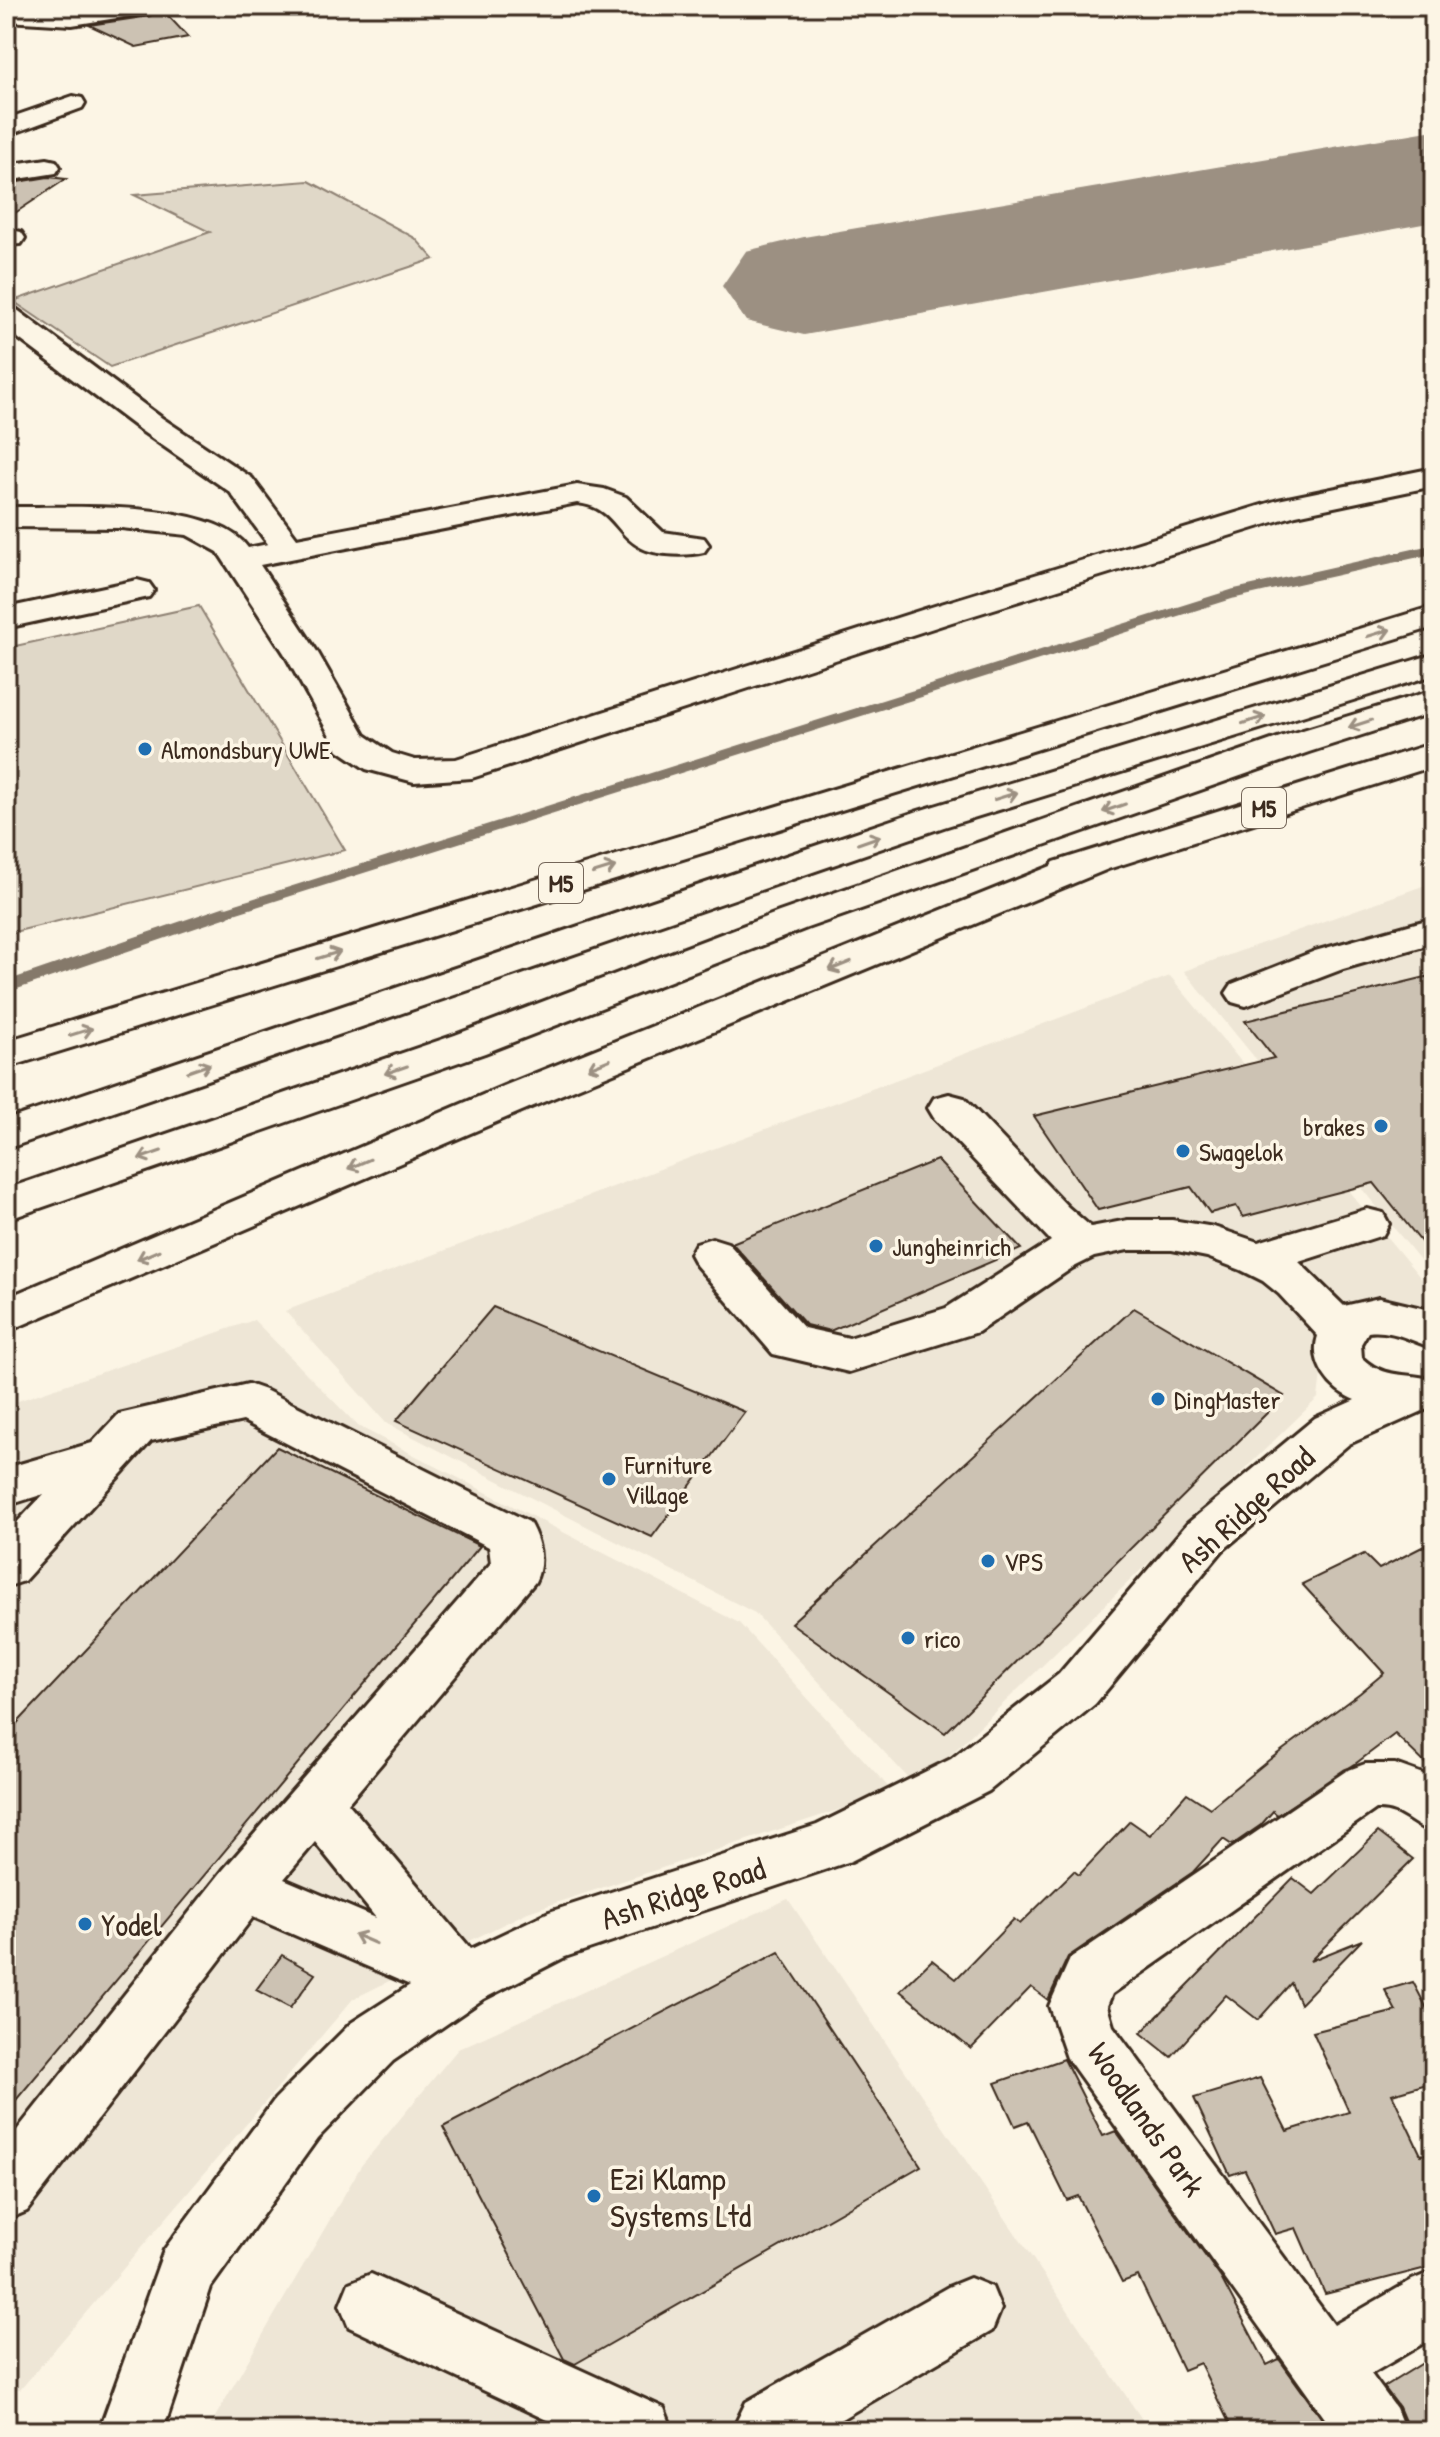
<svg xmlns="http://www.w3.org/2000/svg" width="1440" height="2437" font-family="'Patrick Hand',sans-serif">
	<rect width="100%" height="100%" fill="#fcf5e5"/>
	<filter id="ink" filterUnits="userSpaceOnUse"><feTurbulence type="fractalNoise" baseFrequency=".0125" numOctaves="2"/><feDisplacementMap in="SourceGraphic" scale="16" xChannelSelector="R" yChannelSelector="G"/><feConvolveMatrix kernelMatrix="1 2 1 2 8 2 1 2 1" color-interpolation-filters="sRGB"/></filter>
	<g filter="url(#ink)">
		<g fill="#eee6d6">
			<path d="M1434,882V1277L1184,971Z"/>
			<path d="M1170,976L1434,1294V1311L1411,1302L1372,1296L1329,1309L1318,1398L937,1768L912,1782L755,1613L386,1423L285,1311Z"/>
			<path d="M254,1320L358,1426L739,1623L893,1792L528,1912L353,1999L20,2390L6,2389V1405Z"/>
			<path d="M788,1899L1150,2431H207L361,2166L458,2049Z"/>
		</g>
		<g fill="#e0d8c8" stroke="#8e8173" stroke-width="2">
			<path d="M309,181L415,238L434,259L110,367L13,301L210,232L134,195Z"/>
			<path d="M199,606L345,850L6,934V648Z"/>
		</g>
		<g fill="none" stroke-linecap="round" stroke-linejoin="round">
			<path stroke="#85796b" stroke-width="9" d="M219,914L1233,594L1434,549"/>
			<path stroke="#85796b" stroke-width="11" d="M6,987L225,912"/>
			<path fill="#9c9082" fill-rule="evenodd" d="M1434,130V222L804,335L746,321L722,286L746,251L804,237Z"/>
		</g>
		<g fill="#ccc2b3" stroke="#3b2a1e" stroke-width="2">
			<path d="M162,9L188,37L136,47L89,25L150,16Z"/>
			<path d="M48,177L66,179L6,219V184Z"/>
			<path d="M1434,975V1258L1374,1183L1243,1217L1236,1206L1210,1213L1191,1187L1098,1210L1034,1116L1274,1058L1245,1021Z"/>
			<path d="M937,1160L1021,1249L830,1331L806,1325L732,1243Z"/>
			<path d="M493,1307L745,1412L652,1537L396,1421Z"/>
			<path d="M1134,1308L1284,1396L945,1733L791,1623Z"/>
			<path d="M277,1447L480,1546L6,2112V1735Z"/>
			<path d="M1434,1541V1772L1395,1734L1355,1764L1277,1815L1273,1811L1261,1825L1232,1845L1223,1839L1193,1872L1068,1957L1048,2000L1031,1987L971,2049L900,1991L932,1960L956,1979L1014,1919L1020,1924L1074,1871L1079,1875L1130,1821L1150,1835L1187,1793L1210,1808L1269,1760L1360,1693L1384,1673L1302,1584L1364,1554L1379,1569Z"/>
			<path d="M1378,1832L1413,1859L1310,1961L1362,1940L1300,2004L1291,1983L1258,2020L1226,1995L1171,2057L1141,2033L1293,1878L1314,1894Z"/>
			<path d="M779,1952L921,2166L575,2364L564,2359L443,2127Z"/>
			<path d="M282,1955L315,1974L290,2008L256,1990Z"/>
			<path d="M1413,1982L1434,2022V2082L1392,2094L1421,2155L1434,2152V2266L1325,2294L1296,2228L1275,2234L1245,2170L1230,2175L1194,2098L1260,2078L1287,2131L1349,2112L1313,2032L1396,2011L1385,1990Z"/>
			<path d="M1064,2059L1103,2136L1116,2131L1221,2278L1267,2365L1279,2359L1327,2426L1313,2431H1233L1200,2363L1183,2370L1138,2276L1122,2282L1078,2196L1067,2200L1028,2121L1015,2126L995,2083Z"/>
			<path d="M1434,2356V2424L1423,2431H1409L1399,2407L1384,2387Z"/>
		</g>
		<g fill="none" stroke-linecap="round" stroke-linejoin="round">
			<g stroke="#3b2a1e" stroke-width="6">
				<g id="minor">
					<path d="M104,6H161L157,11L149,13L72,25L6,21V7L72,11Z"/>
					<path d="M73,96L82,98L85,103L82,108L6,136V119Z"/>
					<path d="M47,159L56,161L60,167L56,173L6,181V165Z"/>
					<path d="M6,229L21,232L25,238L21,244L6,245Z"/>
					<path d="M6,306L16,309L162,418L252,478L297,538L577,485L604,489L626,497L663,532L704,538L709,545L704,552C688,556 658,556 642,548C614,534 615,507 577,503L260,565L318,653L365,735L392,753L415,760L456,759L928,608L1278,500L1434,468V486L1296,515L952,622L472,778L414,782L366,769L338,750L284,653L218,552L187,535L121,528L6,527V507C63,508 214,498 248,548L268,544L230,492L140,430L6,329Z"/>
					<path d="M137,580L149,583L154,590L149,597L6,628V608Z"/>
					<path d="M1434,918V943L1343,969L1246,1006L1232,1002L1226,993L1232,984L1315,951Z"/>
					<path d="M949,1094L964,1098L1068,1207L1091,1227L1128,1220H1172L1214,1227L1258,1242L1367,1209L1383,1213L1389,1224L1383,1235L1299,1262L1344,1306L1379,1298L1434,1311V1348C1411,1341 1393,1329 1368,1332L1361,1344L1362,1358C1385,1380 1407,1372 1434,1380V1406L1349,1444L1222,1551L1095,1704L989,1791L851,1861L565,1957L483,1999L393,2061L317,2139L211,2287L163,2431H99L164,2250L275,2099L351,2023L410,1985L253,1917L27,2211L6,2220V2144L223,1870L491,1563L489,1547L243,1421L151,1441L24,1581L6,1587V1534L44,1494L6,1506V1468L92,1443L119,1414L248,1384L265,1390L529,1522C540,1542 545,1562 535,1582L348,1803L471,1949L549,1912L817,1825L951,1759L1059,1674L1188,1523L1315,1418L1355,1400C1330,1390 1309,1363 1318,1336L1279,1294L1263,1281L1241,1270L1207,1257L1172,1250H1128L1094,1257L1072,1268L978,1332L849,1372L773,1354L696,1265L690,1254L696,1243L712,1238L728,1243L804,1328L849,1338L946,1308L1051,1241L934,1118L928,1108L934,1098ZM315,1842L376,1918L284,1879Z"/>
					<path d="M1365,1764H1395L1434,1778V1833C1410,1825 1402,1808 1376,1809L1112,1994L1107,2006L1113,2026L1334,2325L1412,2280L1434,2271V2337L1371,2374L1396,2408L1405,2431H1334L1067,2058L1049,2006L1070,1959L1346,1771Z"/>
					<path d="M371,2274L664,2408L673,2431H570L349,2327L340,2305L349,2283Z"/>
					<path d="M970,2278L992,2287L1001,2309L992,2331L821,2431H732L746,2402L948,2287Z"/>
				</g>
			</g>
			<g stroke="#3b2a1e" stroke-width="6">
				<g id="highway">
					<path d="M1434,606V627L6,1068V1041Z"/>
					<path d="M1434,654V675L944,827L6,1149V1120L918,811Z"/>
					<path d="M1434,690V712L1309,752L807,928L485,1053L6,1220V1189L455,1035L779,912L1283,736Z"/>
					<path d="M1434,743V766L1108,869L536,1105L6,1332V1298L506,1085L1051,866L1054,862Z"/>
				</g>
			</g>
			<use href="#minor" fill="#fcf5e5" fill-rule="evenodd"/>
			<use href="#highway" fill="#fcf5e5" fill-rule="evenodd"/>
		</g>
		<defs><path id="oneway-shaft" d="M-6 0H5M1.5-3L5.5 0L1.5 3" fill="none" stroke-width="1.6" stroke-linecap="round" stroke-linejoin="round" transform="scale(2)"/></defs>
		<g stroke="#9c9082">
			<use href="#oneway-shaft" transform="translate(1379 633) rotate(-17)"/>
			<use href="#oneway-shaft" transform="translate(1254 720) rotate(-17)"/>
			<use href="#oneway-shaft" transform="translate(1360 724) rotate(162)"/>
			<use href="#oneway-shaft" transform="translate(1006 796) rotate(-17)"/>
			<use href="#oneway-shaft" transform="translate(1114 808) rotate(161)"/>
			<use href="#oneway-shaft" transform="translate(869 840) rotate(-19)"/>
			<use href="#oneway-shaft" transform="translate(604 870) rotate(-17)"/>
			<use href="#oneway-shaft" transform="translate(329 955) rotate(-17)"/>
			<use href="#oneway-shaft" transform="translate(840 966) rotate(158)"/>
			<use href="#oneway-shaft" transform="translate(81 1032) rotate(-17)"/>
			<use href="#oneway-shaft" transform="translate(599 1064) rotate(158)"/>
			<use href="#oneway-shaft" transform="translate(199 1068) rotate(-19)"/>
			<use href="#oneway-shaft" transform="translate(396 1070) rotate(161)"/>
			<use href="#oneway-shaft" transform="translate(150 1155) rotate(161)"/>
			<use href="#oneway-shaft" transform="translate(359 1164) rotate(157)"/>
			<use href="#oneway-shaft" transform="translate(148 1255) rotate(157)"/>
			<use href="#oneway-shaft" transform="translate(365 1939) rotate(-157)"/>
		</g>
	</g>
	<g fill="#1f6fb2" stroke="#fcf5e5" stroke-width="3">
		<circle cx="145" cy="749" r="8"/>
		<circle cx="1381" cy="1126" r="8"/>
		<circle cx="1183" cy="1151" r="8"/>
		<circle cx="876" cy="1246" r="8"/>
		<circle cx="1158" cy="1399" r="8"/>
		<circle cx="609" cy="1479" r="8"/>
		<circle cx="988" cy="1561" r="8"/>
		<circle cx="908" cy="1638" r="8"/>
		<circle cx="85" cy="1924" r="8"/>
		<circle cx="594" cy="2196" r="8"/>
	</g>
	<g text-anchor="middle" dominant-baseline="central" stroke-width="7" stroke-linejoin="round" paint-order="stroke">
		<g fill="#fcf5e5" stroke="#75675a" stroke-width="2">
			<rect x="1242" y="788" width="44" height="40" rx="6"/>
			<rect x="539" y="863" width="44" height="40" rx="6"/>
		</g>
		<g font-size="24" font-weight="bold" fill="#3b2a1e">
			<text x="1264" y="808">M5</text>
			<text x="561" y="883">M5</text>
		</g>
		<g font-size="26" fill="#3b2a1e" stroke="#fcf5e5" text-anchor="start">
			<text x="161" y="749">Almondsbury UWE</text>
			<text x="1365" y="1126" text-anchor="end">brakes</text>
			<text x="1199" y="1151">Swagelok</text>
			<text x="892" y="1246">Jungheinrich</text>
			<text x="1174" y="1399">DingMaster</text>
			<text x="625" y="1464">Furniture<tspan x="625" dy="30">Village</tspan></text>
			<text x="1004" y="1561">VPS</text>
			<text x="924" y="1638">rico</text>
		</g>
		<g font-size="32" fill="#3b2a1e" stroke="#fcf5e5">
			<text transform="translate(1246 1509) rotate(-42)">Ash Ridge Road</text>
			<text transform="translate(683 1893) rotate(-18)">Ash Ridge Road</text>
			<text transform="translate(1147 2119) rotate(55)">Woodlands Park</text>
		</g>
		<g font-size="32" fill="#3b2a1e" stroke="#fcf5e5" text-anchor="start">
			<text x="101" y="1924">Yodel</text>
			<text x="610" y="2178">Ezi Klamp<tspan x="610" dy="37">Systems Ltd</tspan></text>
		</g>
	</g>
	<rect width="1440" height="2437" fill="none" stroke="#fcf5e5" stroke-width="32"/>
	<rect x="16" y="16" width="1408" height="2405" fill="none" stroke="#3b2a1e" stroke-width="3" filter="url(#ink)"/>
</svg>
